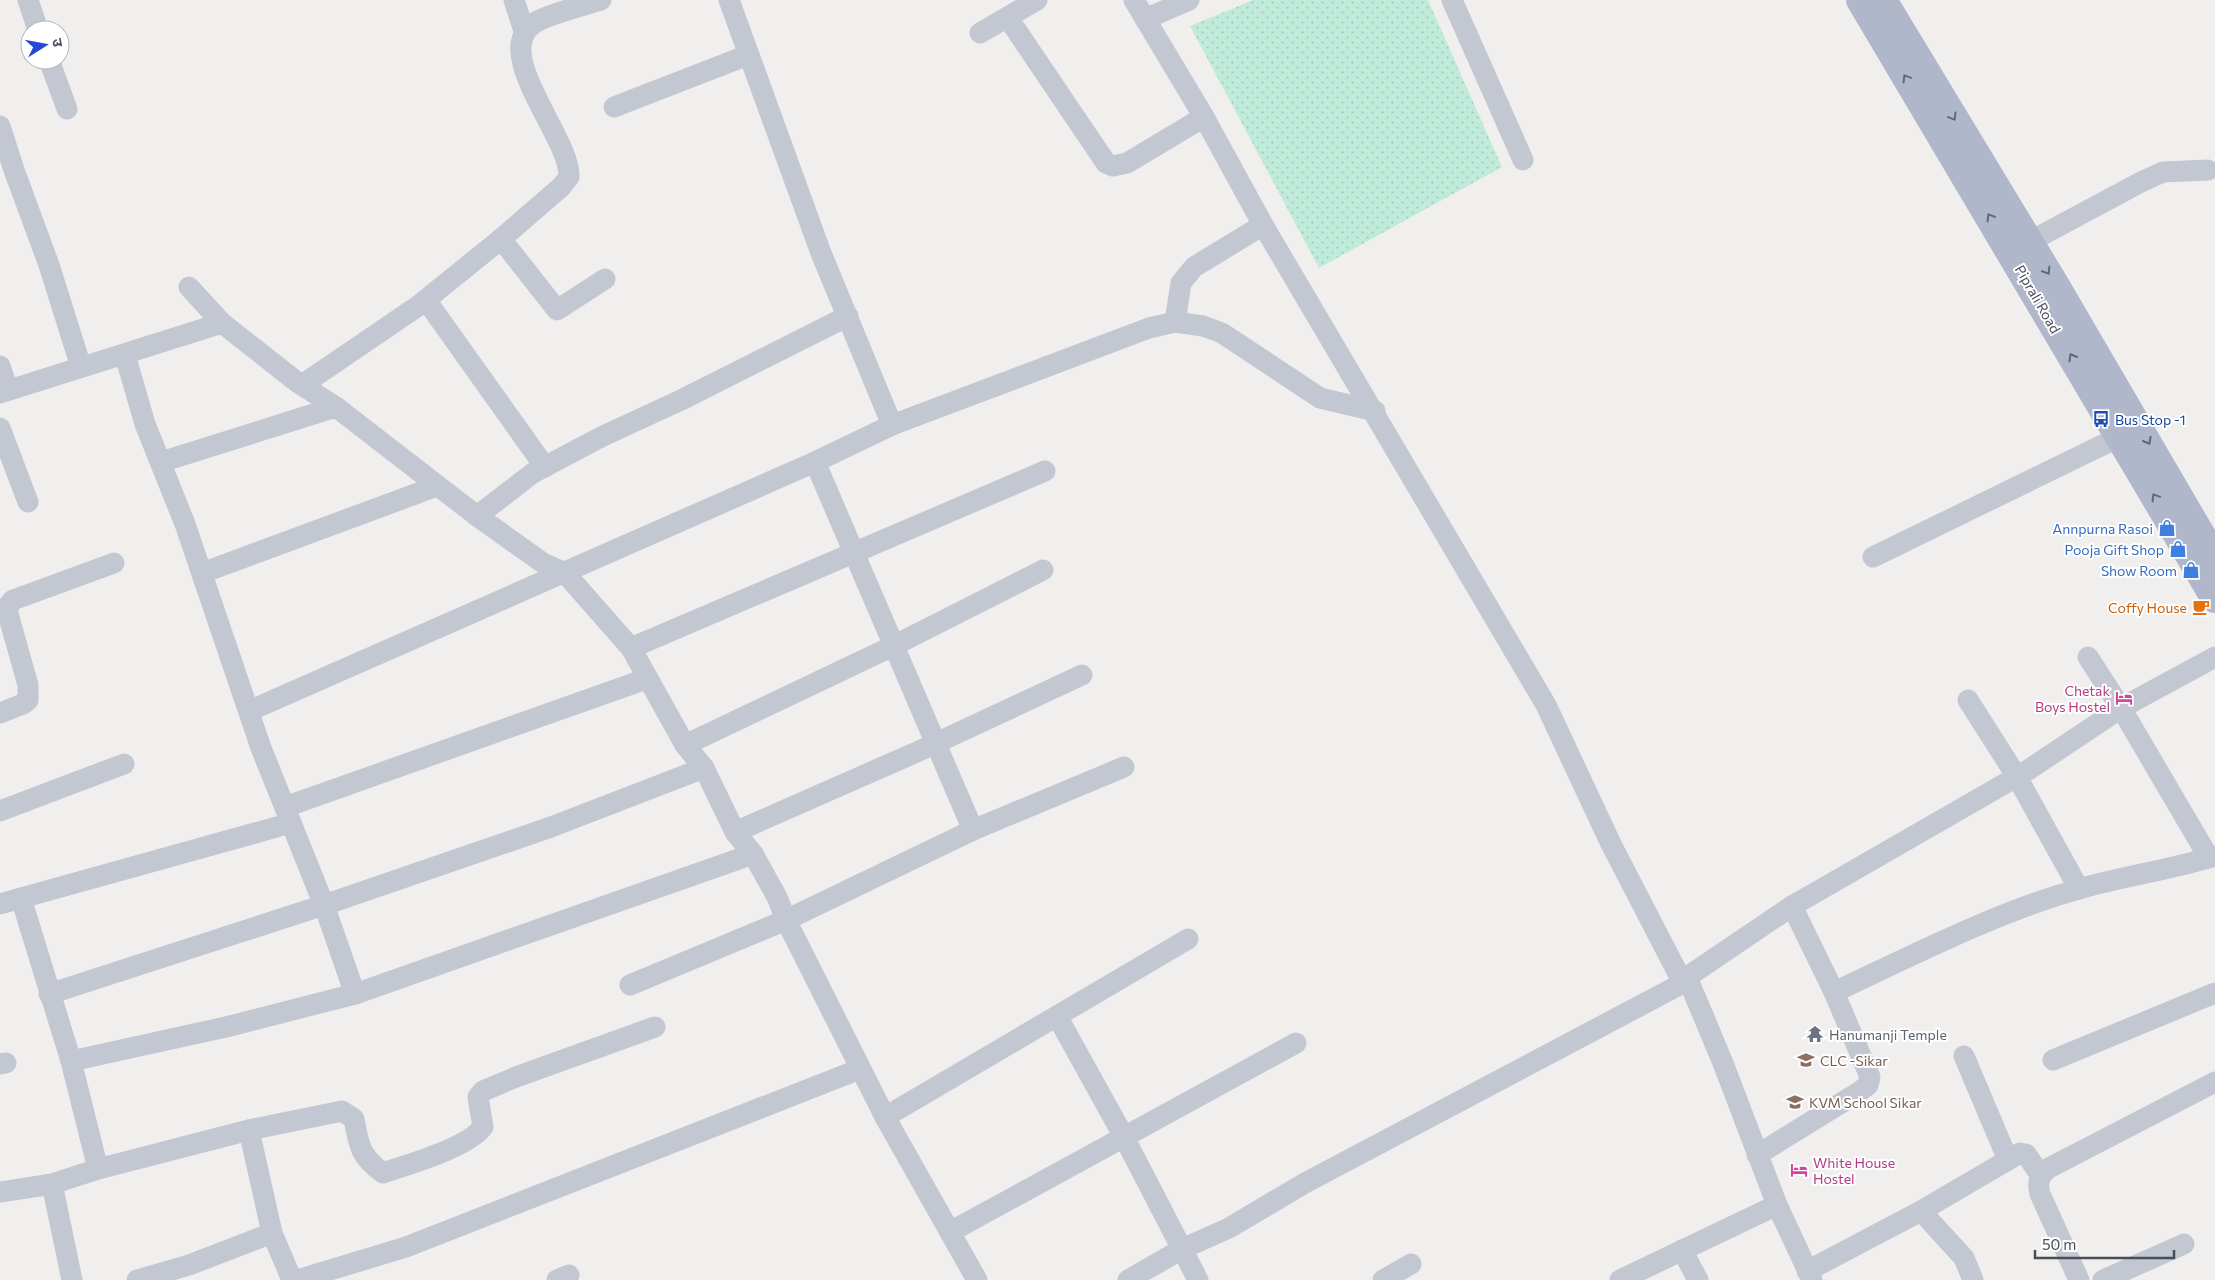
<svg xmlns="http://www.w3.org/2000/svg" width="2215" height="1280" font-family="Commissioner,'Noto Sans Devanagari',sans-serif">
	<defs>
		<pattern id="grass-dots" width="8" height="8" patternUnits="userSpaceOnUse" patternTransform="scale(1.25)"><rect width="8" height="8" fill="#c0ebdb"/><path d="M2 2h.1M6 6h.1" fill="none" stroke="#a6cbbe" stroke-width="1.8" stroke-linecap="round"/></pattern>
	</defs>
	<rect width="100%" height="100%" fill="#f1efee"/>
	<path fill="url(#grass-dots)" d="M1253,0H1428L1502,167L1319,268L1190,26Z"/>
	<g fill="none" stroke-linecap="round" stroke-linejoin="round">
		<g stroke="#c3c7d2" stroke-width="21">
			<path d="M28,0L38,30"/>
			<path d="M514,0L524,31"/>
			<path d="M1134,0L1204,117L1263,225L1546,705L1611,844L1683,983"/>
			<path d="M1452,0L1523,160"/>
			<path d="M1008,18L1106,163L1113,166L1127,163L1204,117"/>
			<path d="M1145,19L1189,0"/>
			<path d="M980,33L1037,0"/>
			<path d="M49,60L67,109"/>
			<path d="M614,107L748,55"/>
			<path d="M0,126L14,170L49,265L81,367"/>
			<path d="M501,239L561,187L569,177C571,138 491,54 533,24C545,15 585,5 601,0"/>
			<path d="M2029,242L2141,182L2163,172L2208,170"/>
			<path d="M189,287L222,323L297,382L336,407L477,516L543,563L565,573L631,648L685,745L704,768L735,832L753,854L777,897L786,920L885,1117L977,1280"/>
			<path d="M426,300L545,467"/>
			<path d="M1175,322L1181,283L1194,267L1263,225"/>
			<path d="M125,355L145,424L185,524L261,748L324,905L355,994"/>
			<path d="M0,366L8,390"/>
			<path d="M302,385L418,306L501,239L557,310L605,279"/>
			<path d="M0,393L222,323"/>
			<path d="M892,425L1149,328L1175,322L1203,326L1222,333L1320,398L1375,411"/>
			<path d="M0,428L28,502"/>
			<path d="M161,462L336,407"/>
			<path d="M815,462L973,830"/>
			<path d="M477,516L533,473L601,437L681,400L848,316"/>
			<path d="M1873,557L2119,437"/>
			<path d="M202,573L437,486"/>
			<path d="M631,648L1045,471"/>
			<path d="M2088,657L2121,708L2209,858"/>
			<path d="M1968,700L2017,777L2079,889"/>
			<path d="M249,711L815,462L892,425L821,253L729,0"/>
			<path d="M0,713L23,704L28,700V685L8,614V606L13,600L114,563"/>
			<path d="M685,745L893,646L1043,570"/>
			<path d="M285,807L646,679"/>
			<path d="M0,811L124,764"/>
			<path d="M735,832L919,751L1082,675"/>
			<path d="M21,898L71,1061L98,1169"/>
			<path d="M0,904L291,823"/>
			<path d="M1687,977L1723,1063L1777,1205L1812,1280"/>
			<path d="M630,985L786,920L973,830L1124,767"/>
			<path d="M1834,992C1914,955 1994,913 2079,889C2124,876 2170,870 2215,856"/>
			<path d="M49,994L324,905L551,827L704,768"/>
			<path d="M1057,1016L1124,1137L1198,1280"/>
			<path d="M1964,1056L2008,1160"/>
			<path d="M2053,1060L2215,993"/>
			<path d="M71,1061L226,1027L355,994L753,854"/>
			<path d="M0,1064L6,1063"/>
			<path d="M885,1117L1188,939"/>
			<path d="M249,1130L272,1233L292,1280"/>
			<path d="M1757,1155L1859,1092L1868,1085L1870,1077L1834,992L1792,906"/>
			<path d="M52,1184L72,1280"/>
			<path d="M0,1192L52,1184L98,1169L249,1130L342,1111L354,1119C359,1146 360,1156 383,1173C409,1164 467,1148 483,1127L478,1097L483,1091L516,1077L655,1027"/>
			<path d="M1921,1211L1964,1258L1973,1280"/>
			<path d="M950,1232L1296,1043"/>
			<path d="M1682,1250L1698,1280"/>
			<path d="M1807,1271L1921,1211L2020,1153L2026,1154L2041,1176"/>
			<path d="M137,1280L189,1265L272,1233"/>
			<path d="M297,1280L406,1247L860,1069"/>
			<path d="M557,1280L569,1275"/>
			<path d="M1128,1280L1182,1249L1229,1228L1305,1183L1683,983L1687,977L1792,906L2025,772L2121,708L2215,657"/>
			<path d="M1383,1280L1411,1264"/>
			<path d="M1620,1280L1777,1205"/>
			<path d="M2079,1280L2040,1194C2037,1182 2039,1177 2047,1169L2215,1082"/>
			<path d="M2103,1280L2184,1244"/>
		</g>
		<g stroke="#b0b7cb" stroke-width="28">
			<path d="M1860,0L2215,599"/>
			<path d="M1883,0L2055,284L2215,558"/>
		</g>
	</g>
	<defs><path id="oneway-chevron" d="M-2-3.5L2.5 0L-2 3.5" fill="none" stroke-width="1.6" stroke-linecap="round" stroke-linejoin="round" transform="scale(1.25)"/></defs>
	<g stroke="#626876">
		<use href="#oneway-chevron" transform="translate(1906 78) rotate(-121)"/>
		<use href="#oneway-chevron" transform="translate(1953 117) rotate(59)"/>
		<use href="#oneway-chevron" transform="translate(1990 217) rotate(-121)"/>
		<use href="#oneway-chevron" transform="translate(2047 271) rotate(58)"/>
		<use href="#oneway-chevron" transform="translate(2072 357) rotate(-120)"/>
		<use href="#oneway-chevron" transform="translate(2148 441) rotate(60)"/>
		<use href="#oneway-chevron" transform="translate(2155 497) rotate(-121)"/>
	</g>
	<defs>
		<g id="bus-bare" transform="scale(1.35)"><path d="M-5-6H5V4H4V6H2V4H-2V6H-4V4H-5ZM-3.5-4V0h7V-4ZM-3.5 1.2v1.5H-2V1.2ZM2 1.2v1.5H3.5V1.2Z" fill="#1a4fb4" stroke="#fff" stroke-width="2.5" paint-order="stroke"/></g>
		<g id="shop-bare" transform="scale(1.35)"><path d="M-5-2.5h2.3a2.7 3.5 0 0 1 5.4 0H5L5.5 6h-11ZM-1.5-2.5h3a1.5 2.3 0 0 0-3 0Z" fill="#3f7fe0" stroke="#fff" stroke-width="2.5" paint-order="stroke"/></g>
		<g id="cafe-bare" transform="scale(1.35)"><path d="M-5.5-4.5H6V0H3Q3 3.5 0 3.5H-2.5Q-5.5 3.5-5.5 0ZM3-3.2v2h1.7v-2ZM-6 4.5H4V6H-6Z" fill="#e8710a" stroke="#fff" stroke-width="2.5" paint-order="stroke"/></g>
		<g id="hotel-bare" transform="scale(1.35)"><path d="M-6-4.5h1.5V1H6V5H4.5V3h-9V5H-6ZM-4 0a1.8 1.8 0 1 1 3.6 0ZM.5 0V-2.5h3Q6-2.5 6 0Z" fill="#d1479c" stroke="#fff" stroke-width="2.5" paint-order="stroke"/></g>
		<g id="temple-bare" transform="scale(1.35)"><path d="M0-6L5-2H3V0L6.5 2.5H4V6H1.5V3h-3V6H-4V2.5H-6.5L-3 0V-2H-5Z" fill="#6b7280" stroke="#fff" stroke-width="2.5" paint-order="stroke"/></g>
		<g id="school-bare" transform="scale(1.35)"><path d="M0-5L7-2L0 1L-7-2ZM-4 1L0 2.5L4 1V4Q0 6-4 4Z" fill="#8d6e63" stroke="#fff" stroke-width="2.5" paint-order="stroke"/></g>
	</defs>
	<g fill-rule="evenodd">
		<use href="#bus-bare" x="2101" y="419"/>
		<use href="#shop-bare" x="2167" y="528"/>
		<use href="#shop-bare" x="2178" y="549"/>
		<use href="#shop-bare" x="2191" y="570"/>
		<use href="#cafe-bare" x="2201" y="607"/>
		<use href="#hotel-bare" x="2124" y="698"/>
		<use href="#temple-bare" x="1815" y="1034"/>
		<use href="#school-bare" x="1806" y="1060"/>
		<use href="#school-bare" x="1795" y="1102"/>
		<use href="#hotel-bare" x="1799" y="1170"/>
	</g>
	<g text-anchor="middle" dominant-baseline="central" stroke-width="4" stroke-linejoin="round" paint-order="stroke">
		<g font-size="14" fill="#484d5a" stroke="#fff">
			<text transform="translate(2038 299) rotate(60)">Piprali Road</text>
		</g>
		<g font-size="14" fill="#164399" stroke="#fff" text-anchor="start">
			<text x="2115" y="419">Bus Stop -1</text>
		</g>
		<g font-size="14" fill="#366cbe" stroke="#fff" text-anchor="end">
			<text x="2153" y="528">Annpurna Rasoi</text>
			<text x="2164" y="549">Pooja Gift Shop</text>
			<text x="2177" y="570">Show Room</text>
		</g>
		<g font-size="14" fill="#c56008" stroke="#fff" text-anchor="end">
			<text x="2187" y="607">Coffy House</text>
		</g>
		<g font-size="14" fill="#b23c85" stroke="#fff" text-anchor="end">
			<text x="2110" y="690">Chetak<tspan x="2110" dy="16">Boys Hostel</tspan></text>
			<text x="1813" y="1162" text-anchor="start">White House<tspan x="1813" dy="16">Hostel</tspan></text>
		</g>
		<g font-size="14" fill="#5b616d" stroke="#fff" text-anchor="start">
			<text x="1829" y="1034">Hanumanji Temple</text>
		</g>
		<g font-size="14" fill="#785e54" stroke="#fff" text-anchor="start">
			<text x="1820" y="1060">CLC -Sikar</text>
			<text x="1809" y="1102">KVM School Sikar</text>
		</g>
	</g>
	<g transform="translate(45 45) rotate(79)"><circle r="24" fill="#ffffff" stroke="#b6b8bd"/>
	<path d="M0-4L9 19L0 12L-9 19Z" fill="#2649d3"/>
	<text y="-8" font-size="14" font-weight="bold" text-anchor="middle" fill="#484d5a">उ</text>
	</g>
	<path d="M2035 1250v8h139v-8" fill="none" stroke="#484d5a" stroke-width="2.5"/>
	<text x="2042" y="1250" font-size="15" fill="#484d5a" stroke="#ffffff" stroke-width="4" paint-order="stroke">50 m</text>
</svg>
